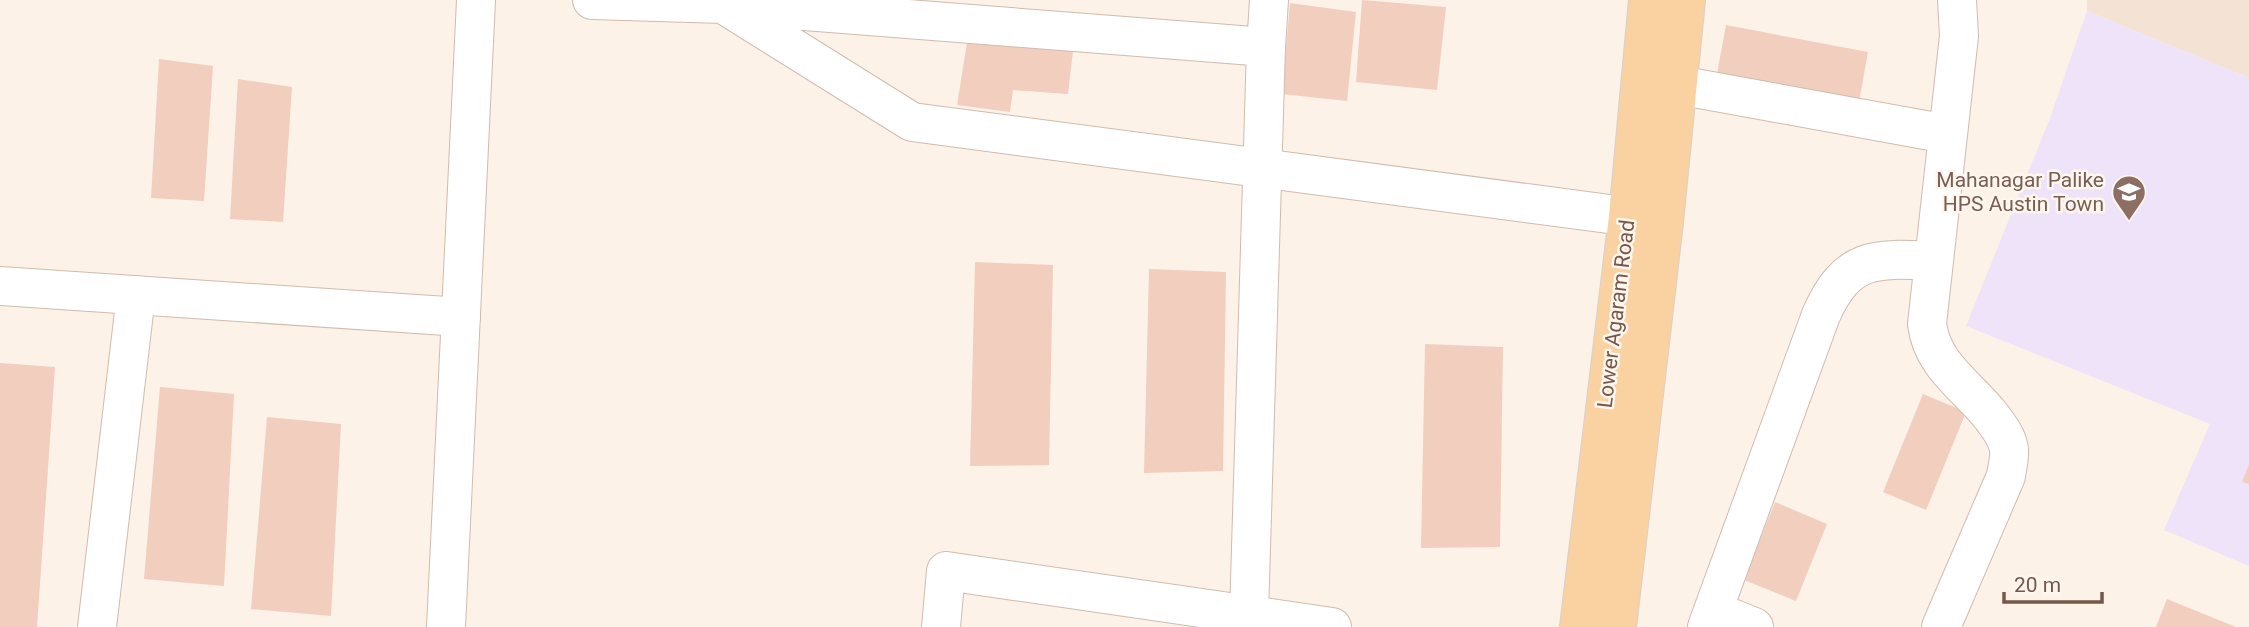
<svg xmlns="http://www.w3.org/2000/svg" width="2249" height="627" font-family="Roboto,sans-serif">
	<rect width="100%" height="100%" fill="#fcf2e7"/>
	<path fill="#f4e3d5" d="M2087,0H2249V78L2087,11Z"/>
	<path fill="#efe3f9" d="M2087,11L2249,78V566L2164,530L2210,424L1966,326L2050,118Z"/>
	<g fill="#f2cebe">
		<path d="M1362,0L1446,7L1437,90L1356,82Z"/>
		<path d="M1290,3L1356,12L1347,101L1282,94Z"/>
		<path d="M1726,25L1868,52L1859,102L1717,74Z"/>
		<path d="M968,36L1073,51L1068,94L1013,90L1010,112L957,105Z"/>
		<path d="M159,59L213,66L204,201L151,198Z"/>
		<path d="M238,79L292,87L283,222L230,219Z"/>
		<path d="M975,262L1053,265L1049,465L970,466Z"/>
		<path d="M1149,269L1226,272L1223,471L1144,473Z"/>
		<path d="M1425,344L1503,347L1500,547L1421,548Z"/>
		<path d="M0,363L55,367L37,627H0Z"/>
		<path d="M160,387L234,394L224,586L144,579Z"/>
		<path d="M1923,394L1966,412L1926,510L1883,492Z"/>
		<path d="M267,417L341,424L331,616L251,609Z"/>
		<path d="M2249,464V484L2242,482Z"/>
		<path d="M1775,502L1827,524L1796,601L1744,580Z"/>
		<path d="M2167,599L2236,627H2156Z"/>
	</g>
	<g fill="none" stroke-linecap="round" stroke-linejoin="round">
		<g stroke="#d0bbaf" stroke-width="40">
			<g id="minor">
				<path d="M592,0L723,4L912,122L1662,221"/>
				<path d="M729,5L1266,47"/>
				<path d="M1678,85L1947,134"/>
				<path d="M0,286L461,317"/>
				<path d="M1714,611L1754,627"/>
				<path d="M1249,615L1266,47L1269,0"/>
				<path d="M97,627L136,295"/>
				<path d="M446,627L476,0"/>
				<path d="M941,627L946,571L1332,627"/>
				<path d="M1707,627L1821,315C1847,256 1875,258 1933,261"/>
				<path d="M1941,627L2006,476C2007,467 2010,459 2009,449C2007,436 1999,427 1991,416C1966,385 1932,365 1927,324L1959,36L1957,0"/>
			</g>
		</g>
		<g stroke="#d9d0cd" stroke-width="40">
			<g id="major">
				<path d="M1579,627L1628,217L1648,0"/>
				<path d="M1617,627L1664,222L1686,0"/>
			</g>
		</g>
		<use href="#minor" stroke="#fff" stroke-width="38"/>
		<use href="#major" stroke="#fad1a0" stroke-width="38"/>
	</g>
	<defs>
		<g id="school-pin" transform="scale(1.75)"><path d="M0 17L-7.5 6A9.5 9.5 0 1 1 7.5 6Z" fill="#8d6e63" stroke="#fff6ed"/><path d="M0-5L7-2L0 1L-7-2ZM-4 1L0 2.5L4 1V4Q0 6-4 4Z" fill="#fff"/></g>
	</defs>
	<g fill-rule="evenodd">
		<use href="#school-pin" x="2129" y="192"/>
	</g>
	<g text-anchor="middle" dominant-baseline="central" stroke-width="5" stroke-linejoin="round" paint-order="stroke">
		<g font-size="21" fill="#785e54" stroke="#fff6ed" text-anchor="end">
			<text x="2104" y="180">Mahanagar Palike<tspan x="2104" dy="24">HPS Austin Town</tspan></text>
		</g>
		<g font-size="21" fill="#76574b" stroke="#fff6ed">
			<text transform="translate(1616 314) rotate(-83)">Lower Agaram Road</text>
		</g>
	</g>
	<path d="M2004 592v10h98v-10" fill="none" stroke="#76574b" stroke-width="3.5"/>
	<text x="2014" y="592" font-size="21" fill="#76574b" stroke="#fff6ed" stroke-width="5" paint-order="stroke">20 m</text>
</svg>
